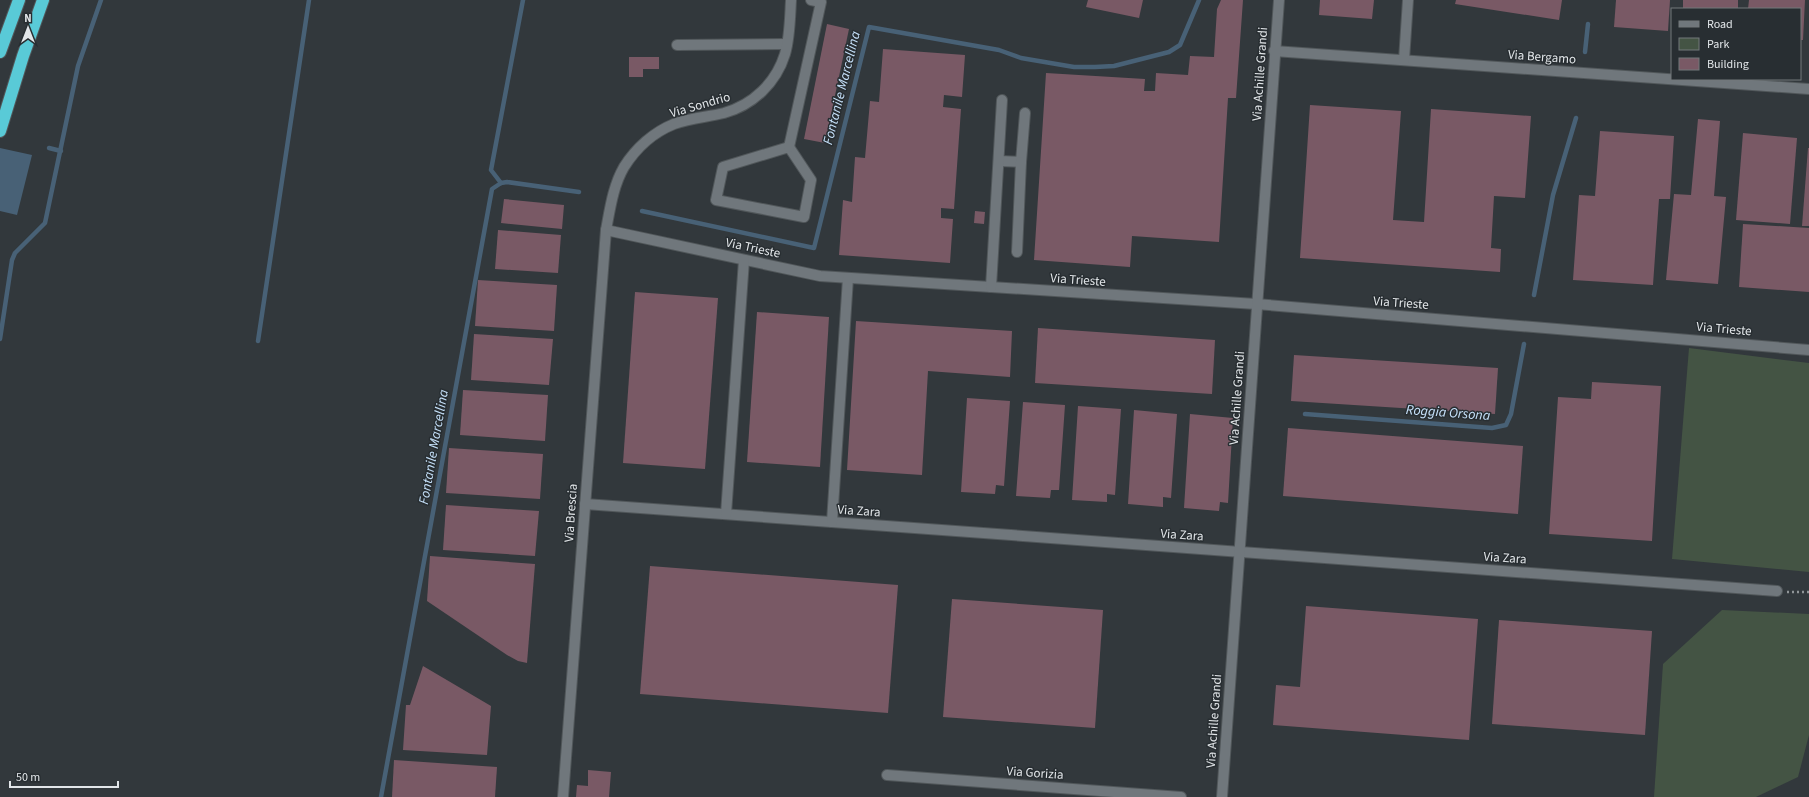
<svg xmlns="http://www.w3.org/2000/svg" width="1809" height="797" font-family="'Source Sans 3',sans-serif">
	<rect width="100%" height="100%" fill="#32383c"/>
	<g fill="#445444">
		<path d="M1689,348L1809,363V572L1672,559Z"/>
		<path d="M1722,610L1809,614V735L1798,777L1756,797H1654L1663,664Z"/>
	</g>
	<path fill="#486176" d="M0,148L32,155L17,215L0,211Z"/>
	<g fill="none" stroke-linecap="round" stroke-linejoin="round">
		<g stroke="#486176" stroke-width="4.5">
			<path d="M1585,52L1588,24"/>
			<path d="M49,148L61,151"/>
			<path d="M501,183L491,170L523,0"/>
			<path d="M642,211L814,248L869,27L999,50L1021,58L1074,67H1095L1114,66L1169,52L1180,45L1199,0"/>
			<path d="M1534,295L1553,195L1576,118"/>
			<path d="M0,339L12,260L15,253L45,223L78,66L101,0"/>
			<path d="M258,341L309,0"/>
			<path d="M1305,414L1492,428L1506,425L1511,414L1524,344"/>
			<path d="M381,797L492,189L501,183L507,182L579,192"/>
		</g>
	</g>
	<g fill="#795965">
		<path d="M1088,0H1143L1139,18L1086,7Z"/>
		<path d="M1221,0H1243L1236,98H1228L1219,242L1132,236L1130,267L1034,260L1046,73L1145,79L1144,91H1155L1156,73L1188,75L1190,56L1214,57L1217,9Z"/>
		<path d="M1320,0H1374L1372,19L1319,15Z"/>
		<path d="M1456,0H1562L1559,20L1455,4Z"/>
		<path d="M1616,0H1670L1668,31L1614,27Z"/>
		<rect x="1683" y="0" width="55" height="9"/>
		<path d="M1749,0H1805L1803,40H1800V9H1748Z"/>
		<path d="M827,24L849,29L825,143L804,139Z"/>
		<path d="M883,49L965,55L962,97L944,95L943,107L961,109L954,209L941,208V218L953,219L950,263L839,255L843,200L852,202L855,157L865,158L870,101L879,102Z"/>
		<path d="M629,57H659V69H643V77H629Z"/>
		<path d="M1310,105L1401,111L1393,220L1424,222L1431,109L1531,116L1525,198L1494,196L1491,248L1501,249L1500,272L1300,258Z"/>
		<path d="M1698,119L1720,121L1714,196L1726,197L1718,284L1666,280L1674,194L1691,195Z"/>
		<path d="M1600,131L1674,136L1670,199H1659L1653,285L1573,280L1579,195L1595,196Z"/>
		<path d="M1743,133L1797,138L1790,224L1736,220Z"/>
		<path d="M1808,148H1809V226H1802Z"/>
		<path d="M504,199L564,205L562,229L501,223Z"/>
		<path d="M975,211L985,212L984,224L974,223Z"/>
		<path d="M1743,224L1809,228V292L1739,287Z"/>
		<path d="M498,230L561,235L558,273L495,269Z"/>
		<path d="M478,280L557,285L554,331L475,326Z"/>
		<path d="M635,292L718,298L705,469L623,463Z"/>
		<path d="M757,312L829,317L820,467L747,462Z"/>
		<path d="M856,321L1012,331L1010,377L928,371L922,475L847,470Z"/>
		<path d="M1038,328L1215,340L1212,394L1035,383Z"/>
		<path d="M474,334L553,339L549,385L471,380Z"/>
		<path d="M1294,355L1498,368L1495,414L1291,401Z"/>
		<path d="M1592,382L1661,386L1652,541L1549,534L1558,397L1591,399Z"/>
		<path d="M463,390L548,395L545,441L460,435Z"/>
		<path d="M967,398L1010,401L1004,486L996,485L995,494L961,492Z"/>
		<path d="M1023,402L1065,405L1059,490H1051L1050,498L1016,496Z"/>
		<path d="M1078,406L1121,409L1115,495L1107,494V502L1072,500Z"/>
		<path d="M1134,410L1177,414L1171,498L1163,497V507L1128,504Z"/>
		<path d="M1190,414L1233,418L1228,503L1220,502L1219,511L1184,508Z"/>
		<path d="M1288,428L1523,446L1518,514L1283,496Z"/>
		<path d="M449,448L543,454L540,499L446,493Z"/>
		<path d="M446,505L539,511L535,556L443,550Z"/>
		<path d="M430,556L535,564L527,663L518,661L507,655L427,601Z"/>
		<path d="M650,566L898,585L888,713L640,694Z"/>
		<path d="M952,599L1103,610L1095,728L943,717Z"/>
		<path d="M1306,606L1478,619L1469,740L1273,725L1276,685L1300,687Z"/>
		<path d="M1499,620L1652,631L1645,735L1492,724Z"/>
		<path d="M423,666L491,706L487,755L403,750L406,705H410Z"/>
		<path d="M394,760L497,767L495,797H392Z"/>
		<path d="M588,770L611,772L609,797H576L577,785L588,786Z"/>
	</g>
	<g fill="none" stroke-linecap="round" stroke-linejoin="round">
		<g stroke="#51575a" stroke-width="12">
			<g id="minor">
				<path d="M677,45L787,44"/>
				<path d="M1274,51L1809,89"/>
				<path d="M1404,60L1408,0"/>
				<path d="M789,147L811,180L804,217L716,200L723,167Z"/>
				<path d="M789,147L821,2L811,0"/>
				<path d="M999,161L1021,162L1025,113"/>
				<path d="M606,230L820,276L1256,304L1809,350"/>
				<path d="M1017,252L1021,162"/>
				<path d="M991,287L1002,100"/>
				<path d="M585,504L1777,591"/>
				<path d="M726,514L744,260"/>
				<path d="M832,522L848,278"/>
				<path d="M887,775L1181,797"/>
				<path d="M563,797L606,230C610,209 613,186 624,167C636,148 654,132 674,124C690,118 708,117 724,113C753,105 776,83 785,54C790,37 790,17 791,0"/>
				<path d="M1222,797L1279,0"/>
			</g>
		</g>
		<g stroke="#51575a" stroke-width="14">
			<g id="highway">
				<path d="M0,52L19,0"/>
				<path d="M0,131L23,56L43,0"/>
			</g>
		</g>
		<path stroke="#909598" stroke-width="2.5" stroke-dasharray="2 3" stroke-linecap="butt" d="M1787,592H1809"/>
		<use href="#minor" stroke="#70777c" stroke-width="10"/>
		<use href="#highway" stroke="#59cad7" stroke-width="12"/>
	</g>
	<g text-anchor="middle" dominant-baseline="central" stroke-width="3" stroke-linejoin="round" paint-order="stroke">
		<g font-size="13" fill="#e2e6e9" stroke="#282e32">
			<text transform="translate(1542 57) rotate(4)">Via Bergamo</text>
			<text transform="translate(1260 74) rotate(-86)">Via Achille Grandi</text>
			<text transform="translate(700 105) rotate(-16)">Via Sondrio</text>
			<text transform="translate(753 248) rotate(12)">Via Trieste</text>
			<text transform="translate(1078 280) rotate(4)">Via Trieste</text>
			<text transform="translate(1401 303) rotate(4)">Via Trieste</text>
			<text transform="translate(1724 329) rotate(5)">Via Trieste</text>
			<text transform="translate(1237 398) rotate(-86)">Via Achille Grandi</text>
			<text transform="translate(859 511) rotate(4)">Via Zara</text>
			<text transform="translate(571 513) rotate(-86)">Via Brescia</text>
			<text transform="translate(1182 535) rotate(4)">Via Zara</text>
			<text transform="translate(1505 558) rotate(4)">Via Zara</text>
			<text transform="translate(1214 721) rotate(-86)">Via Achille Grandi</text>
			<text transform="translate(1035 773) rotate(4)">Via Gorizia</text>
		</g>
		<g font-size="14" font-style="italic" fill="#c7e2fb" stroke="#282e32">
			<text transform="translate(842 88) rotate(-76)">Fontanile Marcellina</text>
			<text transform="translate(1448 413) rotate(4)">Roggia Orsona</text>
			<text transform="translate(434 447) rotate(-80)">Fontanile Marcellina</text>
		</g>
	</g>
	<rect x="1671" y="8" width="130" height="72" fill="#282e32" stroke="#72787b"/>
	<rect x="1679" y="21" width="20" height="6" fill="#70777c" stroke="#72787b"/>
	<text x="1707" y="28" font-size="12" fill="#e2e6e9">Road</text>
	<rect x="1679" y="38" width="20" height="12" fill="#445444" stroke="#72787b"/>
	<text x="1707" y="48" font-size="12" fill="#e2e6e9">Park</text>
	<rect x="1679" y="58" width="20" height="12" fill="#795965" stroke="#72787b"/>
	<text x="1707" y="68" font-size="12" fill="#e2e6e9">Building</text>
	<g transform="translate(28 28)" stroke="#282e32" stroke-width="3" paint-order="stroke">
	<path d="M0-3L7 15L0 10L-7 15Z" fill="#e2e6e9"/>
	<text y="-6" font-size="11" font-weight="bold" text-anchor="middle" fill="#e2e6e9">N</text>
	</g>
	<path d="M10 781v6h108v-6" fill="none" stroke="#e2e6e9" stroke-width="2"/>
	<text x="16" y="781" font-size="12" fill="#e2e6e9" stroke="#282e32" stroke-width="3" paint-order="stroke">50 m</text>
</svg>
